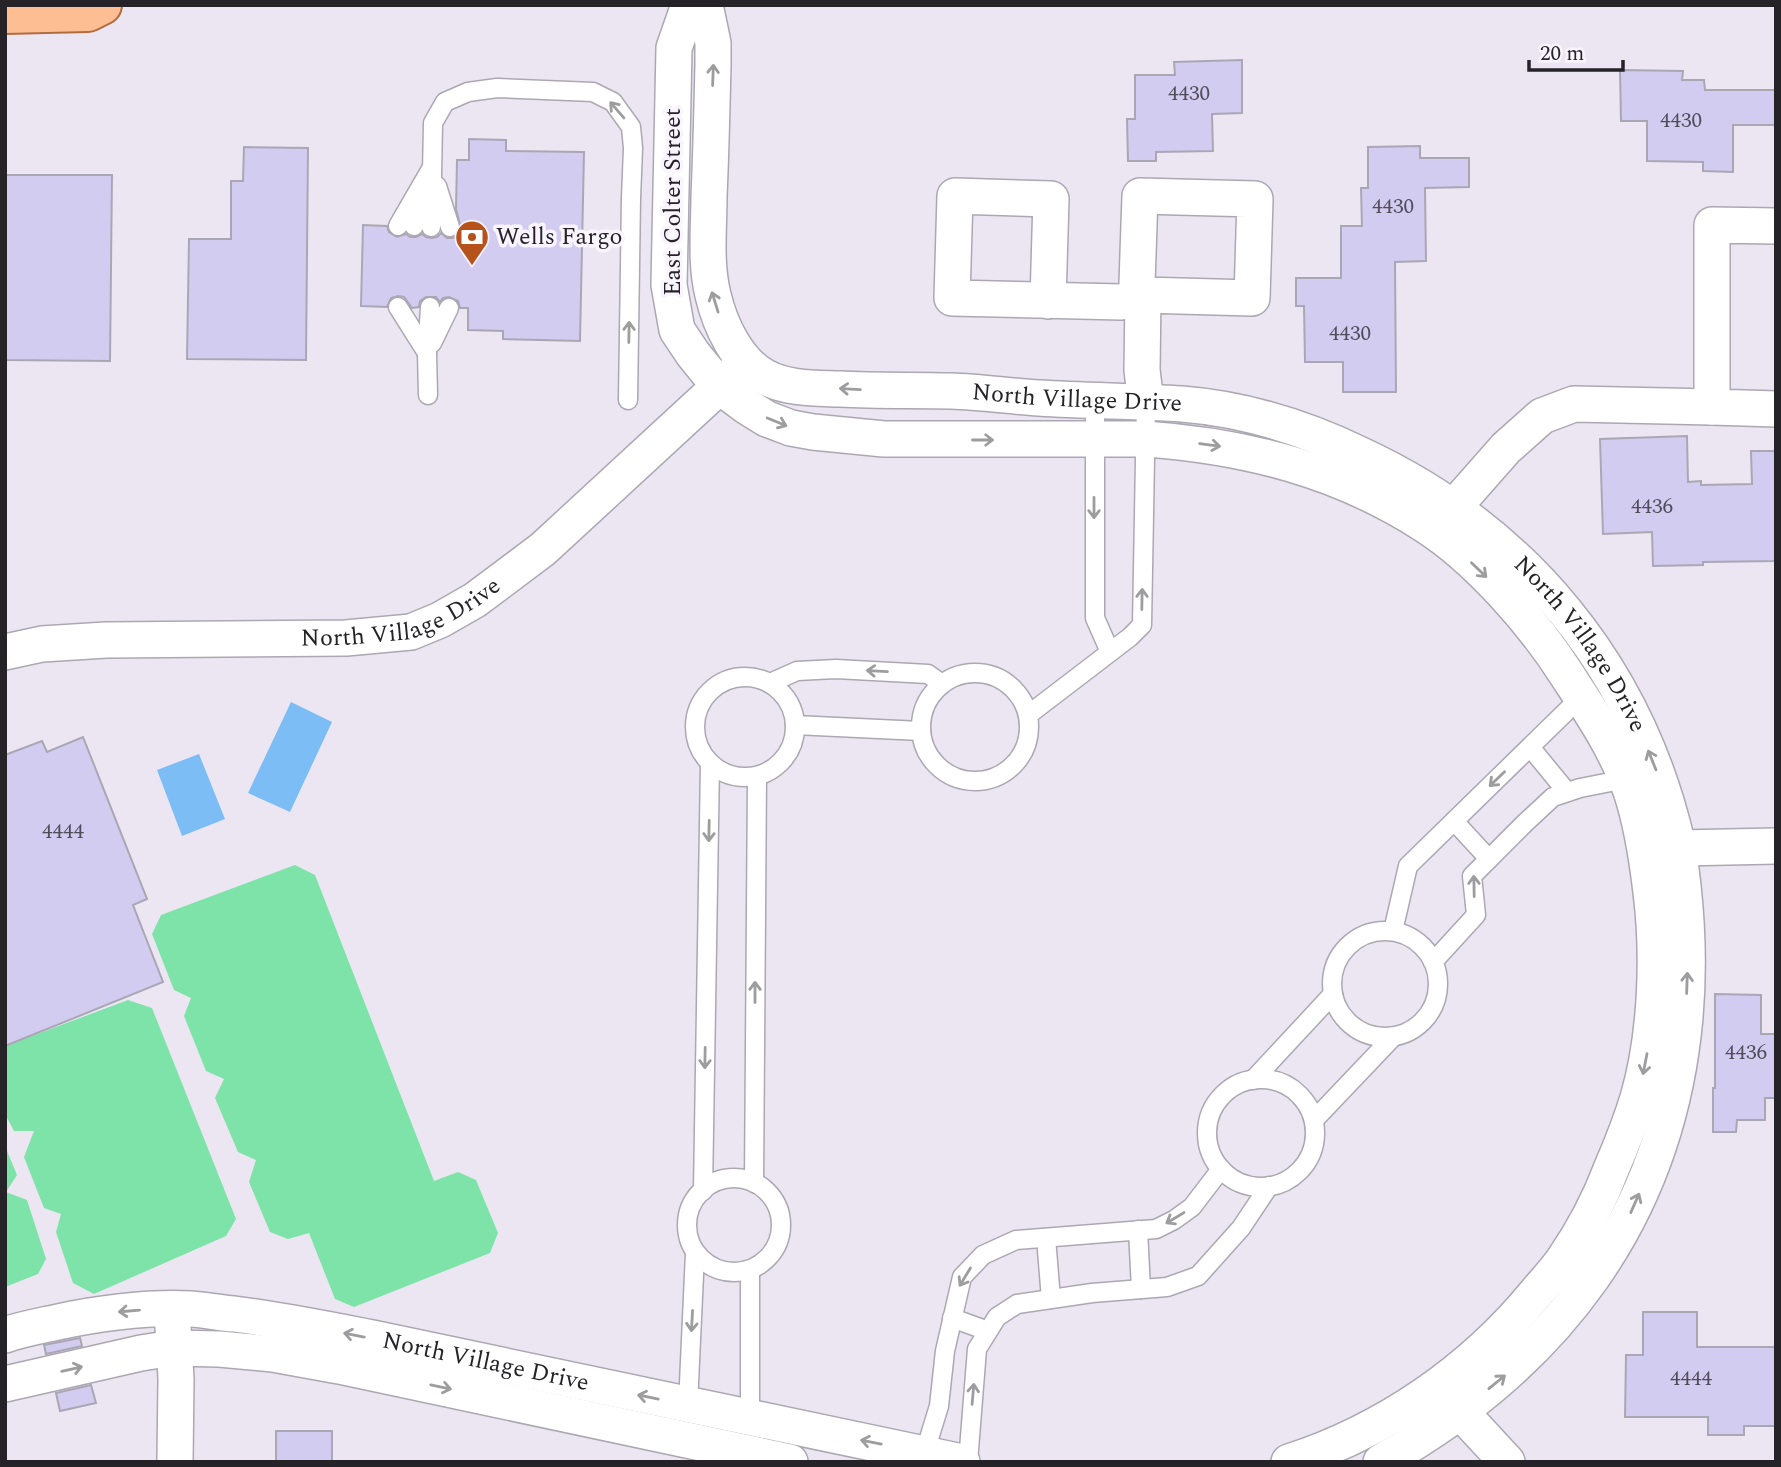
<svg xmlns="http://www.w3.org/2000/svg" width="1781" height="1467" font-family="Spectral,serif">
	<rect width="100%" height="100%" fill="#ece6f3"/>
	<g fill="#7de3a8">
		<path d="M295,865L315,875L434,1181L458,1172L476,1180L498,1233L490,1253L354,1307L335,1299L309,1233L288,1239L270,1232L249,1182L256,1160L238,1152L215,1098L224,1079L206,1071L184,1016L191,998L174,990L152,934L161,915Z"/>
		<path d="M128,1000L152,1008L236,1219L226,1236L94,1294L73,1283L56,1232L61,1214L44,1208L24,1157L34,1131H14L5,1114V1046Z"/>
		<path d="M5,1146L17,1175L6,1192L27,1200L46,1259L38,1274L5,1287Z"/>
	</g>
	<g fill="#7bbdf4">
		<path d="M291,702L332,722L290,812L248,793Z"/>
		<path d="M199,754L225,819L182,836L157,770Z"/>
	</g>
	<g fill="#d3ccf1" stroke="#aaa7b4" stroke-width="2">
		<path d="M1242,60V113L1212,114L1213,151L1156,152V161H1128L1127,119H1135V75H1175L1174,62Z"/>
		<path d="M1620,70L1683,71L1682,80H1704L1705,90H1776V125H1733V172L1703,171V162L1647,161V121H1621Z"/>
		<path d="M469,139L506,140V151L584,152L580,341L503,339V331L468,330V308H460L458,301L449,297L443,298L440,302L436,297H426L420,301L419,307L412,308L404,297L398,296L391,298L387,307L361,306L363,225L387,226L389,232L397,237L406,234L410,237H416L422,234L426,237L431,238L437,237L441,233L447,238H453L459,234L461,229L456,209L457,160H469Z"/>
		<path d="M1420,146V158H1469V187L1425,188L1426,261L1395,262L1396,392H1343V362H1305L1304,306H1296V278H1341V226H1362L1361,188H1368V147Z"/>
		<path d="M244,147L308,148L306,360L187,359L189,239H231V181H243Z"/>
		<path d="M5,175H112L110,361L5,360Z"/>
		<path d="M1687,436L1688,482L1701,481V485L1752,484L1751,451H1776V561L1703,562V565L1653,566L1652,532L1603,534L1600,439Z"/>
		<path d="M83,737L147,899L133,905L163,982L5,1046V755L42,741L47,752Z"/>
		<path d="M1715,994L1761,995V1034H1776V1098H1765V1120H1737L1736,1132H1713V1088H1715Z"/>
		<path d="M1643,1312H1697V1347H1776V1426H1744V1435H1708V1417H1625L1626,1355H1643Z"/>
		<path d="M80,1338L82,1346L46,1354L44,1345Z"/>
		<path d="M91,1385L96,1403L60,1411L56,1393Z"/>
		<rect x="276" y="1431" width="56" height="31"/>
	</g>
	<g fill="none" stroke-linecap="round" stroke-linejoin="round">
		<g stroke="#aca7b3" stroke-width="21">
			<g id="service">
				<path d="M437,186L450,227"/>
				<path d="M398,226L431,169"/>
				<path d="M414,226L423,196"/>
				<path d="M431,227L433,123L445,102L468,92L497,88L593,92L613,102L631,127L633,148L631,198L628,400"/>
				<path d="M398,307L427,353"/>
				<path d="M432,343L449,308"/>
				<path d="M428,395L427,353L430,307"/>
				<path d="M1095,401V618L1110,652"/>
				<circle cx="975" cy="727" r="54"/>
				<circle cx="745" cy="727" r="50"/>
				<path d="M770,683L797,671L836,669L928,674L942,684"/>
				<path d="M1028,715L1130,637L1142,625L1146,403"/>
				<path d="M795,725L921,731"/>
				<path d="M1530,747L1567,792"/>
				<path d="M1454,821L1489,859"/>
				<circle cx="1385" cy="984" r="53"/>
				<path d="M1393,931L1408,866L1581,697"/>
				<path d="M1433,962L1476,915L1472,876L1525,823L1553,797L1580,788L1626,779"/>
				<circle cx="1261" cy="1133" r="54"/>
				<path d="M1253,1080L1333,994"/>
				<path d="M1314,1120L1393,1037"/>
				<circle cx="734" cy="1225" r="47"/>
				<path d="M754,1183L757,776"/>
				<path d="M703,1191L710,763"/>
				<path d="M1138,1230L1141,1289"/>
				<path d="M1046,1238L1051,1299"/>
				<path d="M750,1270V1421"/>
				<path d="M952,1318L988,1331"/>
				<path d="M688,1405L695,1253"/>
				<path d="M923,1458L939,1406L945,1351L962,1277L983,1255L1016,1240L1156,1229L1174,1220L1192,1207L1221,1169"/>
				<path d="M968,1462L977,1349L997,1317L1017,1304L1092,1293L1167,1287L1198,1276L1241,1228L1269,1186"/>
			</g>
		</g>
		<g stroke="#aca7b3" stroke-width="38">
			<g id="minor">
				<path d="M689,5L674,48L669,285L677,330L693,354L719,386L746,406L767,419L791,428L813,432L884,439H1145C1246,446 1340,470 1425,525C1477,558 1534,623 1567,675C1591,712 1616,748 1631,791C1642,824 1647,858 1651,892C1659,956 1656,1036 1638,1098C1631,1121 1622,1144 1612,1167C1600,1199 1584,1230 1564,1259C1556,1271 1545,1282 1536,1293C1472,1371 1385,1431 1289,1462"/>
				<path id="s1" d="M705,5L713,43V64C712,108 711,152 709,196C709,229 705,263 713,295C720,325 737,362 765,377C787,389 816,388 840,389C877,391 914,390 951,391C980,392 1009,396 1039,398C1086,401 1134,401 1182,404C1246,409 1303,427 1361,455C1524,531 1636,666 1677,842C1680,856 1681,871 1683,886C1688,932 1689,971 1685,1017C1667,1219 1554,1365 1381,1462"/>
				<path d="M1776,226L1712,225V407L1776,409"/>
				<path d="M1048,301L1051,199L955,196L952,298L1121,302L1143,295L1252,298L1255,199L1140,196L1137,283L1143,295L1142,370L1146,403"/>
				<path d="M1440,526L1454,507L1506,448L1542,416L1574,404L1712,407"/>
				<path id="s2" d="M5,652L42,644L106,640L346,638L411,632L440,620L475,600L543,549L736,371"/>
				<path d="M1658,855L1679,848L1776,846"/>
				<path d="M173,1327L176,1379L175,1462"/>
				<path id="s3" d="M5,1335C22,1329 40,1326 58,1322C101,1313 147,1307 191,1309C206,1310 220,1313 234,1314C281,1320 326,1329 372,1338L962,1462"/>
				<path d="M5,1384L141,1353L173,1348L219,1349L273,1354L339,1366L790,1462"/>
				<path d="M1445,1395L1507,1462"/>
			</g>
		</g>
		<g stroke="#b16c3f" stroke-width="42">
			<path id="primary" d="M5,14L88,12L102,5"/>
		</g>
		<use href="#service" stroke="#fff" stroke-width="18"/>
		<use href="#minor" stroke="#fff" stroke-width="35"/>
		<use href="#primary" stroke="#febe93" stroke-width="38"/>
	</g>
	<defs><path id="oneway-shaft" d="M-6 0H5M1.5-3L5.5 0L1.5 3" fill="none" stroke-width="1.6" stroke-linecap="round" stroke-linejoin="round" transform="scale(1.75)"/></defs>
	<g stroke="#9d9c9e">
		<use href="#oneway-shaft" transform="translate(713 75) rotate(-88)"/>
		<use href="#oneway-shaft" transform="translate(617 110) rotate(-131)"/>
		<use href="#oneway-shaft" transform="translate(715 302) rotate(-107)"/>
		<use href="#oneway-shaft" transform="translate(629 332) rotate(-89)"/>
		<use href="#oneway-shaft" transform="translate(850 389) rotate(-177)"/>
		<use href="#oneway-shaft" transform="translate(777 422) rotate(22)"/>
		<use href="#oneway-shaft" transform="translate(983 440)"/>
		<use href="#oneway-shaft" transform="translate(1210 445) rotate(8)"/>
		<use href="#oneway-shaft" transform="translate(1094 508) rotate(90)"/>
		<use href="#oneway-shaft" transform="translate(1479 570) rotate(44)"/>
		<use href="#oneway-shaft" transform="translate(1142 599) rotate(-89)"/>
		<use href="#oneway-shaft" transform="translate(877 671) rotate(-177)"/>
		<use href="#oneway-shaft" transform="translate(1652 760) rotate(-112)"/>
		<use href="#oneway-shaft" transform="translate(1497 779) rotate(136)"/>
		<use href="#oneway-shaft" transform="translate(709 831) rotate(91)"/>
		<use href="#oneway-shaft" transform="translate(1474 886) rotate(-91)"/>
		<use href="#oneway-shaft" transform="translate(1687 983) rotate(-88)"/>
		<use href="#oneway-shaft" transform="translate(755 992) rotate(-90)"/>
		<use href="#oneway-shaft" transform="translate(705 1058) rotate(91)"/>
		<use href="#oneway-shaft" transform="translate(1645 1064) rotate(101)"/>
		<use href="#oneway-shaft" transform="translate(1635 1203) rotate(-66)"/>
		<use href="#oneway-shaft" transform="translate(1175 1218) rotate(149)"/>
		<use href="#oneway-shaft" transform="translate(965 1277) rotate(121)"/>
		<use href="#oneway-shaft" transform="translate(129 1311) rotate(175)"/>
		<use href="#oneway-shaft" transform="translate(692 1321) rotate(93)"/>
		<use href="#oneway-shaft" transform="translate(354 1335) rotate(-169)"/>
		<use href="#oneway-shaft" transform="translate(72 1369) rotate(-13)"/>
		<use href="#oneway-shaft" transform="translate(1497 1382) rotate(-39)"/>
		<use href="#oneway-shaft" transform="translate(441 1387) rotate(12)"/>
		<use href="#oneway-shaft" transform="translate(973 1394) rotate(-85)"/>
		<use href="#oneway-shaft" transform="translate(648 1397) rotate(-168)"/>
		<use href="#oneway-shaft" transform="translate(871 1442) rotate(-169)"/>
	</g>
	<defs>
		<g id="bank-pin" transform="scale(1.75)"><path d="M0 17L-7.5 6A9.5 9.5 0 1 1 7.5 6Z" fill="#b6531c" stroke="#f9f4fe"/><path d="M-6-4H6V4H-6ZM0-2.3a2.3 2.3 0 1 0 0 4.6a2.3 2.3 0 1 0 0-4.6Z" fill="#fff"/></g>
	</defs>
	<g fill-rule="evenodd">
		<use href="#bank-pin" x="472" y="237"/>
	</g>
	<g text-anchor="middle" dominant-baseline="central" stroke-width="7" stroke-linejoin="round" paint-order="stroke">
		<g font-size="21" fill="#504d5a">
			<text x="1189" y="94">4430</text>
			<text x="1681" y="121">4430</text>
			<text x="1393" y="207">4430</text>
			<text x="1350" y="334">4430</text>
			<text x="1652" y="507">4436</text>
			<text x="63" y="832">4444</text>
			<text x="1746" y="1053">4436</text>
			<text x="1691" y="1379">4444</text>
		</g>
		<g font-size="24" fill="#252328" stroke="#f9f4fe">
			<text transform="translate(673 202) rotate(-90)">East Colter Street</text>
			<text stroke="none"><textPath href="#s1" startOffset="705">North Village Drive</textPath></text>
			<text stroke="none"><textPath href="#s2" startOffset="402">North Village Drive</textPath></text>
			<text stroke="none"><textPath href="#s1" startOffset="1292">North Village Drive</textPath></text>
			<text stroke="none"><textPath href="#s3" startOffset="488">North Village Drive</textPath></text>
		</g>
		<g font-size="24" fill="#252328" stroke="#f9f4fe" text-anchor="start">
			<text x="496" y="237">Wells Fargo</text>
		</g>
	</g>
	<rect width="1781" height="1467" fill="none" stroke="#252328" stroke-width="14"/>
	<path d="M1529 60v10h94v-10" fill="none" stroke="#252328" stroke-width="3.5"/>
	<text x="1540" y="60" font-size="21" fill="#252328" stroke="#f9f4fe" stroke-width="5" paint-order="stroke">20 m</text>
</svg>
